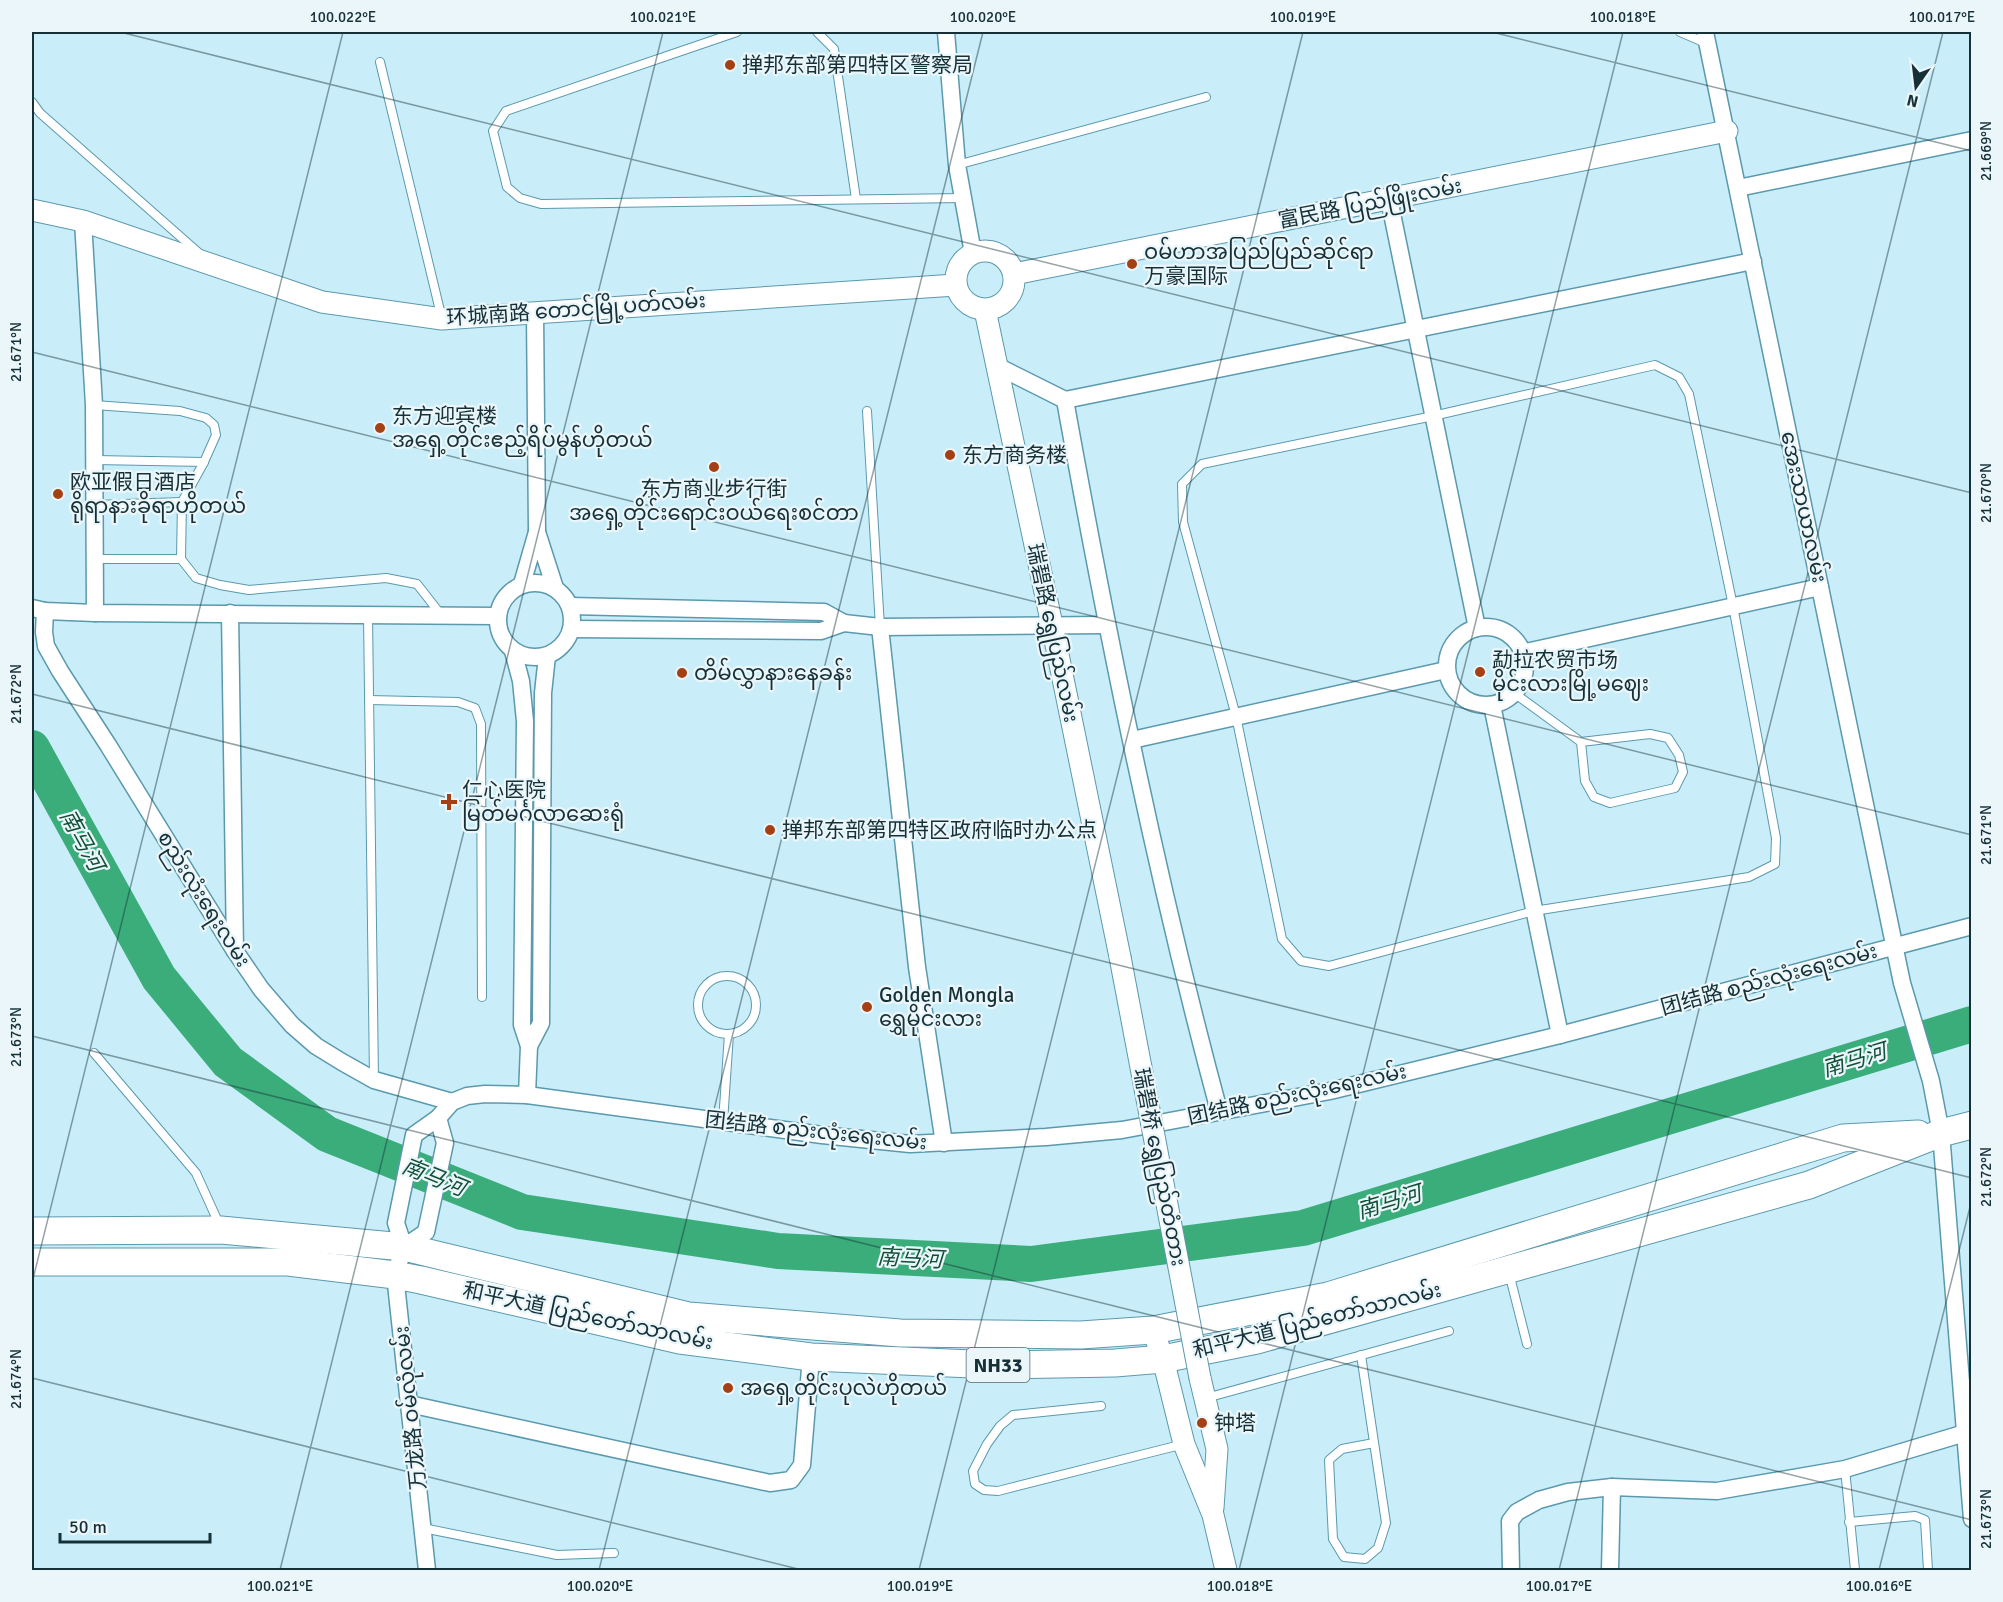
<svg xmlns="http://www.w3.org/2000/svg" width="2003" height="1602" font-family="Signika,'Noto Sans SC','Noto Sans Myanmar',sans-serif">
	<rect width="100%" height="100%" fill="#c9eefa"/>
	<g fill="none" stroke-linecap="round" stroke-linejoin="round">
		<path stroke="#3bad7b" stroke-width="36" d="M32,748L159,978L228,1062L327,1134L522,1212L778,1251L1031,1264L1303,1228L1972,1024"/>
		<g stroke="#5b99ad" stroke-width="10">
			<g id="service">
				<path d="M737,32L506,111L493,131L507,187L520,198L541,204L963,198"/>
				<path d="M817,32L834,49L856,199"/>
				<path d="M1680,32L1708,44"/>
				<path d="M380,62L442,319"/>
				<path d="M32,102L40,113L200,254"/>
				<path d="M957,165L1206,97"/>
				<path d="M1655,365L1679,377L1689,394L1733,606L1776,838L1775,864L1749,877L1534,911L1329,966L1301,961L1282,939L1236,716L1183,522L1182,484L1202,464L1433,416Z"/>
				<path d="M94,405L180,411L206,418L214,425L216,435L204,462L182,502L181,559L196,578L220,585L249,590L386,578L417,584L442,616"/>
				<path d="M867,411L880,627"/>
				<path d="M95,460L204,462"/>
				<path d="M95,505L182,502"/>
				<path d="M95,559H181"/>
				<path d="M368,615L374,1080"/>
				<path d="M1514,693L1581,742L1650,734L1668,738L1679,755L1683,772L1675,788L1610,803L1594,797L1585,781L1581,742"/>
				<path d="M369,700L458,702L475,708L481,724L482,997"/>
				<circle cx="727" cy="1005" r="29"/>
				<path d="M94,1053L196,1173L220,1226"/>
				<path d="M723,1122L729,1034"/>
				<path d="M1509,1273L1527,1344"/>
				<path d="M1361,1355L1386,1523L1378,1548L1365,1559L1344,1557L1333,1539L1329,1460L1342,1449L1374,1443"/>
				<path d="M1206,1398L1449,1331"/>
				<path d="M1101,1406L1013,1415L1000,1426L987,1444L973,1471L975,1484L984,1490L998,1491L1184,1444"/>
				<path d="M1845,1469L1855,1570"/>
				<path d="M1849,1522L1915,1516L1925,1520L1928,1570"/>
				<path d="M423,1528L557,1555L614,1553"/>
			</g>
		</g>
		<g stroke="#5b99ad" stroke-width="19">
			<g id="minor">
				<path d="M946,32L957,165L973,253"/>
				<path d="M1705,32L1902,983L1931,1081L1941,1133L1972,1519"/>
				<path d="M1738,188L1972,140"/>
				<path d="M1389,199L1477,628"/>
				<path d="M83,221L94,405L95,613"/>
				<path d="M535,312L537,532"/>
				<path d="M997,366L1065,400C1108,638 1156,877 1219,1111"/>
				<path d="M1065,400L1753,261"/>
				<circle cx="535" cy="620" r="37"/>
				<path d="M522,584L537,532L555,588"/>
				<path d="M570,606L824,612L844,623L821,631L572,629"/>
				<path d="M32,608L45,611L95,613L497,616"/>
				<path d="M45,611L44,632L46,646L60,671L108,745L235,951L261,989L292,1025L316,1046L342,1062L374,1080L452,1102"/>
				<path d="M230,613L235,951"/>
				<path d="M844,623L880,627L1106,625"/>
				<circle cx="1486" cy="666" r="39"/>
				<path d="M880,627L917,967L944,1143"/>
				<path d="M513,651L521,681L525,721L522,1025L529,1046L541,1023L543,693L547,656"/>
				<path d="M1522,653L1820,587"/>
				<path d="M1492,705L1560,1035"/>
				<path d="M1132,740L1446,670"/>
				<path d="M527,1095L529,1046"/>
				<path d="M404,1247L426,1232L445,1143L438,1118"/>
				<path d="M409,1404L770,1483L791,1480L802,1465L811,1357"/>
				<path d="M427,1570L395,1275L404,1247L396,1223L414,1135L438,1118L452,1102L467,1096L485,1094L527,1095L822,1135L910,1144L1046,1137L1122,1130L1330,1091L1560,1035L1972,926"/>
				<path d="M1511,1570L1510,1521L1517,1512L1539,1500L1568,1492L1612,1487L1717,1491L1845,1469L1965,1433"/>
				<path d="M1610,1570L1612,1487"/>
			</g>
		</g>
		<g stroke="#5b99ad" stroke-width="23">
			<g id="tertiary">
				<path d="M32,210L83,221L322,302L442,319L956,285"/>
				<circle cx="985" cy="280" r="29"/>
				<path d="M1014,274L1727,131"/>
				<path d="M985,310L1052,625L1120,957"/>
				<path d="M1153,1330L1163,1359L1184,1444L1213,1515L1226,1570"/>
				<path d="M1200,1378L1217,1449L1213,1508"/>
			</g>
		</g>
		<g stroke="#5b99ad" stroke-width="29">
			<g id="trunk">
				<path d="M32,1231L221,1230L404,1247L689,1316L900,1333L1081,1335L1153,1330L1328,1296L1843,1138L1918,1134"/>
				<path d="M32,1262H288L395,1275L421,1280L680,1340L811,1357L995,1365L1115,1363L1163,1359L1257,1340L1809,1185L1941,1133L1972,1125"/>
			</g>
		</g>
		<use href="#service" stroke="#fff" stroke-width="8"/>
		<use href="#minor" stroke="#fff" stroke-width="16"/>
		<use href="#tertiary" stroke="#fff" stroke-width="21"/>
		<use href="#trunk" stroke="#fff" stroke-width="27"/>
		<g stroke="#5b99ad" stroke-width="23" stroke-linecap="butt">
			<path id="tertiary-bridge" d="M1120,957L1200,1378"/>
		</g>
		<use href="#tertiary-bridge" stroke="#fff" stroke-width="21"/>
	</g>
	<path fill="none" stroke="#163038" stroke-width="1.5" stroke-opacity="0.45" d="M120,32L1972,493M1492,32L1972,151M32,352L1972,835M32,694L1972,1178M32,1036L1972,1520M32,1283L343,32M32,1378L802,1570M280,1570L663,32M599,1570L983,32M919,1570L1303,32M1239,1570L1623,32M1559,1570L1943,32M1879,1570L1972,1199"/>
	<g fill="#a54014" stroke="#eaf6fa" stroke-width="2">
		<circle cx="730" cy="65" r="6"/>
		<circle cx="1132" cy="264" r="6"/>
		<circle cx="380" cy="428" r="6"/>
		<circle cx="950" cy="455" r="6"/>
		<circle cx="714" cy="467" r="6"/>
		<circle cx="58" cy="494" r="6"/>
		<circle cx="1480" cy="672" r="6"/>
		<circle cx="682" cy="673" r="6"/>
		<path d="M446 793h6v6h6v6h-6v6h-6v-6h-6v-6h6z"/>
		<circle cx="770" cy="830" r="6"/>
		<circle cx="867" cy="1007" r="6"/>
		<circle cx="728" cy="1388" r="6"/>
		<circle cx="1202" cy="1423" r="6"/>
	</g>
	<g text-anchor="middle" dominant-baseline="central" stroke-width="4.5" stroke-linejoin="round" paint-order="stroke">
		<rect fill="#eaf6fa" stroke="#566b72" stroke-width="1.5" x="966.5" y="1348" width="63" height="34" rx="4.5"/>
		<g font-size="20" font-weight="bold" fill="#163038">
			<text x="998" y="1365">NH33</text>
		</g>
		<g font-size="21" fill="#163038" stroke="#eaf6fa" text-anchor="start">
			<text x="742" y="65">掸邦东部第四特区警察局</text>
			<text x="1144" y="252">ဝမ်ဟာအပြည်ပြည်ဆိုင်ရာ<tspan x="1144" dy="24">万豪国际</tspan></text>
			<text x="392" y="416">东方迎宾楼<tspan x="392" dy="24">အရှေ့တိုင်းဧည့်ရိပ်မွန်ဟိုတယ်</tspan></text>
			<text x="962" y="455">东方商务楼</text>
			<text x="70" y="482">欧亚假日酒店<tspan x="70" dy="24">ရိုရာနားခိုရာဟိုတယ်</tspan></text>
			<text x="714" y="489" text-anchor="middle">东方商业步行街<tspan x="714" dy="24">အရှေ့တိုင်းရောင်းဝယ်ရေးစင်တာ</tspan></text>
			<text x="1492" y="660">勐拉农贸市场<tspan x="1492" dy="24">မိုင်းလားမြို့မဈေး</tspan></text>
			<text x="694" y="673">တိမ်လွှာနားနေခန်း</text>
			<text x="462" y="790">仁心医院<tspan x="462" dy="24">မြတ်မင်္ဂလာဆေးရုံ</tspan></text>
			<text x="782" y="830">掸邦东部第四特区政府临时办公点</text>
			<text x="879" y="995">Golden Mongla<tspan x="879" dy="24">ရွှေမိုင်းလား</tspan></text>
			<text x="740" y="1388">အရှေ့တိုင်းပုလဲဟိုတယ်</text>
			<text x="1214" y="1423">钟塔</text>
		</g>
		<g font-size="21" fill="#163038" stroke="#eaf6fa">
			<text transform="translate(1370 203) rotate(-11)">富民路 ပြည်ဖြိုးလမ်း</text>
			<text transform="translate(576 309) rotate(-4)">环城南路 တောင်မြို့ပတ်လမ်း</text>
			<text transform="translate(1804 507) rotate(78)">အေးသာယာလမ်း</text>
			<text transform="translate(1053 633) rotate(78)">瑞碧路 ရွှေပြည်လမ်း</text>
			<text transform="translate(204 899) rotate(58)">စည်းလုံးရေးလမ်း</text>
			<text transform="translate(1769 979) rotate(-15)">团结路 စည်းလုံးရေးလမ်း</text>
			<text transform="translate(1297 1094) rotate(-12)">团结路 စည်းလုံးရေးလမ်း</text>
			<text transform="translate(816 1131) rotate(6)">团结路 စည်းလုံးရေးလမ်း</text>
			<text transform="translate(1160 1167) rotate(79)">瑞碧桥 ရွှေပြည်တံတား</text>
			<text transform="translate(588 1316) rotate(12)">和平大道 ပြည်တော်သာလမ်း</text>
			<text transform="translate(1317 1320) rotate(-14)">和平大道 ပြည်တော်သာလမ်း</text>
			<text transform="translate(410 1408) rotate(-96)">万龙路 ဝမ်လုံလမ်း</text>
		</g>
		<g font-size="22" font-style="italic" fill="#125036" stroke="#eaf6fa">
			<text transform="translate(82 840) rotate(61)">南马河</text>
			<text transform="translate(1854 1060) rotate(-17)">南马河</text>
			<text transform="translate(434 1177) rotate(22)">南马河</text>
			<text transform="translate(1389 1202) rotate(-17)">南马河</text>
			<text transform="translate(910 1258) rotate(3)">南马河</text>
		</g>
	</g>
	<rect width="2003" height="1602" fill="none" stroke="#eaf6fa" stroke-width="66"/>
	<g transform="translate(1916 87) rotate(194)" stroke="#eaf6fa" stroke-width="4.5" paint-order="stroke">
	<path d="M0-4.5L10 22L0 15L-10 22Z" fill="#163038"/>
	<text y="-9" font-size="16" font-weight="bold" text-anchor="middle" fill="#163038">N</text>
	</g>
	<path d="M60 1533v9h150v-9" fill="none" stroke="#163038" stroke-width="3"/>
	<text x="69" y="1533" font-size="18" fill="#163038" stroke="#eaf6fa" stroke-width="4.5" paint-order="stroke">50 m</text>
	<rect x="33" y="33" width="1937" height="1536" fill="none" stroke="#163038" stroke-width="2"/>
	<g font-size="15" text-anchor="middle" fill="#163038">
		<text x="343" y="22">100.022°E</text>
		<text x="663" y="22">100.021°E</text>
		<text x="983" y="22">100.020°E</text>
		<text x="1303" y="22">100.019°E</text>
		<text x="1623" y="22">100.018°E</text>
		<text x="1942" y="22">100.017°E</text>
		<text transform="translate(1986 151) rotate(-90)" y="5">21.669°N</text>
		<text transform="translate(16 352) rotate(-90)" y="5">21.671°N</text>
		<text transform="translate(1986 493) rotate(-90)" y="5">21.670°N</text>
		<text transform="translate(16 694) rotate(-90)" y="5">21.672°N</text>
		<text transform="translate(1986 835) rotate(-90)" y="5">21.671°N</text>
		<text transform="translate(16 1037) rotate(-90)" y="5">21.673°N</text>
		<text transform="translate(1986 1177) rotate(-90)" y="5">21.672°N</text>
		<text transform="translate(16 1379) rotate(-90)" y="5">21.674°N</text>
		<text transform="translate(1986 1519) rotate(-90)" y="5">21.673°N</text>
		<text x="280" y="1591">100.021°E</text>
		<text x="600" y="1591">100.020°E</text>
		<text x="920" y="1591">100.019°E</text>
		<text x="1240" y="1591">100.018°E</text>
		<text x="1559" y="1591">100.017°E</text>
		<text x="1879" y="1591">100.016°E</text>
	</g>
</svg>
